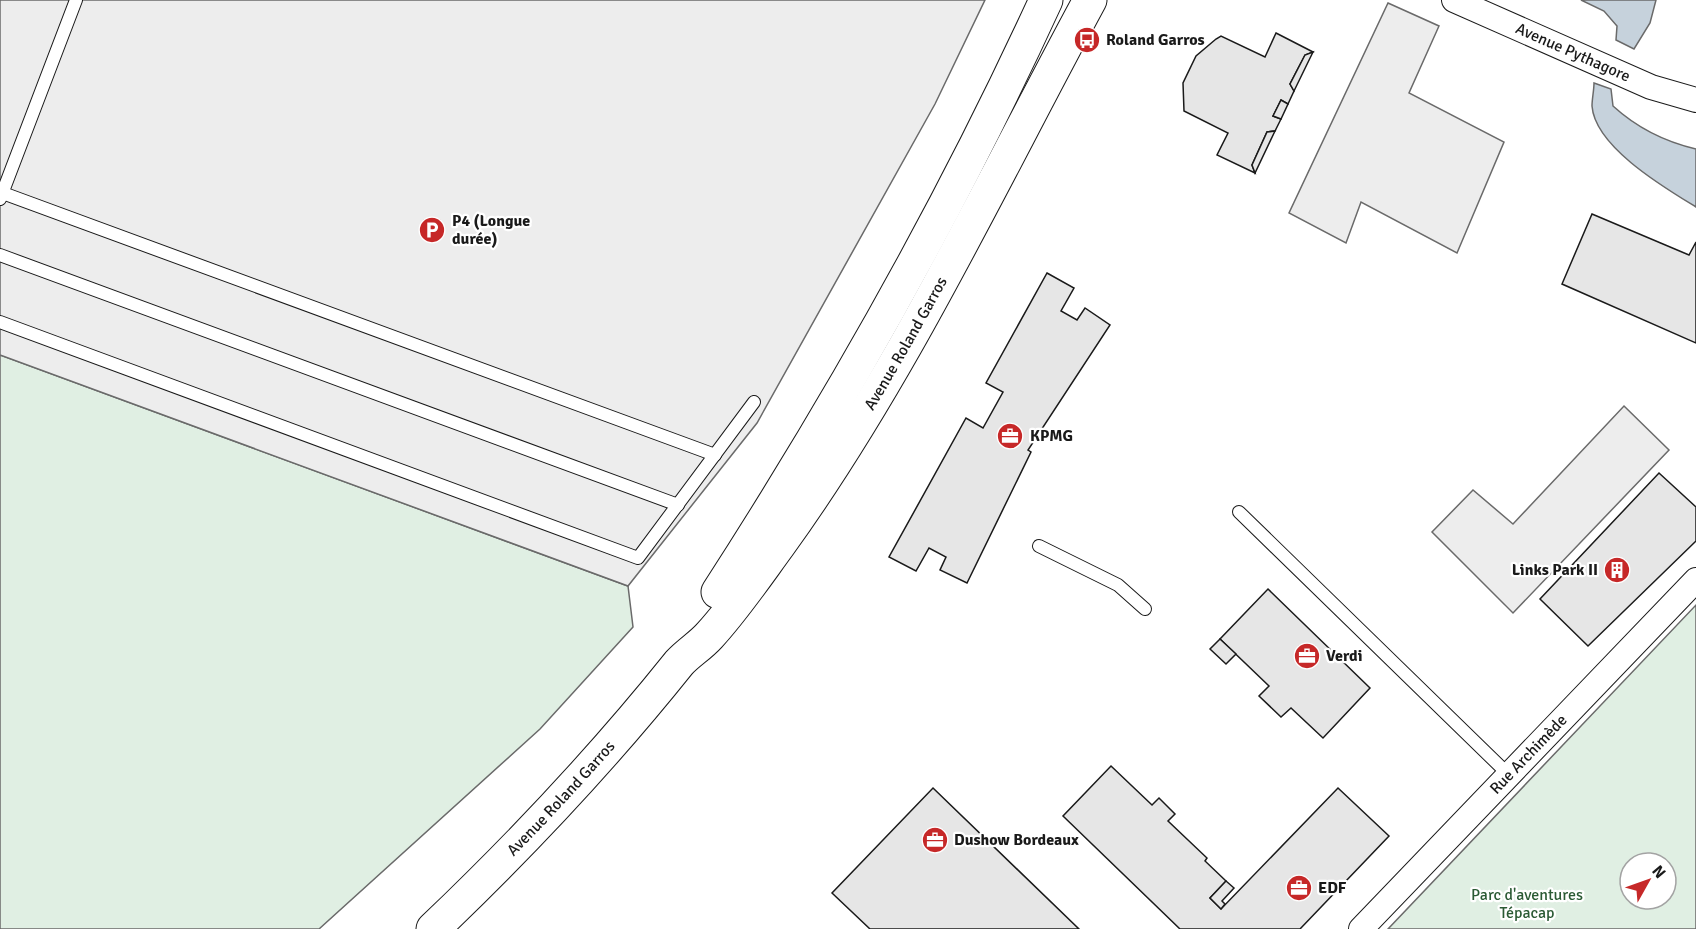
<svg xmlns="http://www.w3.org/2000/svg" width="1696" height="929" font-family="Signika,sans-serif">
	<rect width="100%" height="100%" fill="#fff"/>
	<g fill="#e0efe3" stroke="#6a6a6a" stroke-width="1.5" fill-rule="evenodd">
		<path d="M0,355L628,586L633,627L540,729L319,929H0Z"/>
		<path d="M1696,605V929H1388ZM1630,863H1666V899H1630Z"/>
	</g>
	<g fill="#ededed" stroke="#6a6a6a" stroke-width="1.5">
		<path d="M0,0H985L935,104L757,423L628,586L0,355Z"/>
		<path d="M1388,3L1439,26L1409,93L1504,142L1457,253L1361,202L1346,243L1289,213Z"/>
		<path d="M1624,406L1669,450L1513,613L1432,532L1473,490L1513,524Z"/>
	</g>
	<g fill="#c6d2dc" stroke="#6a6a6a" stroke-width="1.5">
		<path d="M1581,0H1656L1650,23L1634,49L1616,40L1617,26L1604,11Z"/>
		<path d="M1594,83L1611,89L1613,106C1636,127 1666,142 1696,149V207C1665,188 1595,147 1592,106C1592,99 1594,90 1594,83Z"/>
	</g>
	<g fill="#e6e6e6" stroke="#1a1a1a" stroke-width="1.5">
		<path d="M1276,33L1313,52L1305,55L1290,84L1294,91L1288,104L1281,100L1273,116L1281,119L1275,131L1267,132L1252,165L1255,173L1217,155L1228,133L1184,111L1183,83L1196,56L1216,39L1221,36L1265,57Z"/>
		<path d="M1313,52L1294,91L1290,84L1305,55Z"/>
		<path d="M1281,100L1288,104L1281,119L1273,116Z"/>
		<path d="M1275,131L1255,173L1252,165L1267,132Z"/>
		<path d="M1592,214L1689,255L1696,242V343L1562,284Z"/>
		<path d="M1047,273L1074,288L1061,311L1077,320L1085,308L1110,325L1028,450L1031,452L967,583L940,570L946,557L929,548L916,571L889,557L966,418L983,428L1003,392L986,383Z"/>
		<path d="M1659,473L1696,507V541L1588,646L1540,599Z"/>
		<path d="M1268,589L1370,688L1323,738L1291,708L1281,717L1259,696L1269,686L1220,639Z"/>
		<path d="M1220,639L1236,654L1226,664L1210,649Z"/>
		<path d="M1111,766L1152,805L1159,798L1175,814L1168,821L1207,858L1205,861L1226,881L1210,898L1221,909L1338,788L1389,836L1300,929H1180L1063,816Z"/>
		<path d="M933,788L1079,929H870L832,893Z"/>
		<path d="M1226,881L1234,888L1222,901L1225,904L1221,909L1210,898Z"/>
	</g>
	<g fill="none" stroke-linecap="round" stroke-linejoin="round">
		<g stroke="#1a1a1a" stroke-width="14">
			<g id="lane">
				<path d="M0,192L715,455"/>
				<path d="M0,199L76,0"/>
				<path d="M0,255L678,505"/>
				<path d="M0,322L638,558L754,402"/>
				<path d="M1239,512L1509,775"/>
				<path d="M1039,546L1118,585L1145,609"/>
			</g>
		</g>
		<g stroke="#1a1a1a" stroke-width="26">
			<g id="street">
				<path id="s1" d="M1454,0L1651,87L1696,100"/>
				<path id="s2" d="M1361,929L1696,580"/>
			</g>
		</g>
		<g stroke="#1a1a1a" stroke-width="35">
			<g id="primary">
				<path d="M718,592C840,403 952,205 1046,0"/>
				<path id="s3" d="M433,929C521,845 603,758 679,663C688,653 700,646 709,636C734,609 757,575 779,545C901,376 991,183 1090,0"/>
			</g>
		</g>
		<use href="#lane" stroke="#fff" stroke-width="12"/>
		<use href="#street" stroke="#fff" stroke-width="24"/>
		<use href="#primary" stroke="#fff" stroke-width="33"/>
	</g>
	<defs>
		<g id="bus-disc" transform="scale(1.35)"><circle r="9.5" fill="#c62828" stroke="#fff"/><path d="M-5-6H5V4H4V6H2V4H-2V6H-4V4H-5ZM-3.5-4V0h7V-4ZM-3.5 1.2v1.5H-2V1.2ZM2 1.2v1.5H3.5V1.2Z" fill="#fff"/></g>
		<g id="parking-disc" transform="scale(1.35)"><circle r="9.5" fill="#c62828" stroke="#fff"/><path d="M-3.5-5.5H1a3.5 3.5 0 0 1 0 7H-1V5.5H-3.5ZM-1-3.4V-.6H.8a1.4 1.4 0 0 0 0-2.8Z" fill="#fff"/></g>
		<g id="office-disc" transform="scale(1.35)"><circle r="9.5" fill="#c62828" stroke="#fff"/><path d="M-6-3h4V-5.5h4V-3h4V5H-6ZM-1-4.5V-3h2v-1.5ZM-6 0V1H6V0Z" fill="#fff"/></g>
		<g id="building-disc" transform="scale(1.35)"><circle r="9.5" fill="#c62828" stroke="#fff"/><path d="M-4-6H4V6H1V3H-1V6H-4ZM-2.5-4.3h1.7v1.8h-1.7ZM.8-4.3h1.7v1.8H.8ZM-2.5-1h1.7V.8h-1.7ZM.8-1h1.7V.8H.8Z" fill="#fff"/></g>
	</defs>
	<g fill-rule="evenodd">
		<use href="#bus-disc" x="1087" y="40"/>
		<use href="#parking-disc" x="432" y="230"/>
		<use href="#office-disc" x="1010" y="436"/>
		<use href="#building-disc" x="1617" y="570"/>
		<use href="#office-disc" x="1307" y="656"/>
		<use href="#office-disc" x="935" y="840"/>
		<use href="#office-disc" x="1299" y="888"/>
	</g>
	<g text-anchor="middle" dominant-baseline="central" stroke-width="4.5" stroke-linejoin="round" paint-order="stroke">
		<g font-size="16" font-weight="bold" fill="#1a1a1a" stroke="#fff" text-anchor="start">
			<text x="1106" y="40">Roland Garros</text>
			<text x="452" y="221">P4 (Longue<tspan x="452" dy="18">durée)</tspan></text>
			<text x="1030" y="436">KPMG</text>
			<text x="1598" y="570" text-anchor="end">Links Park II</text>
			<text x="1326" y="656">Verdi</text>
			<text x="954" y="840">Dushow Bordeaux</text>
			<text x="1318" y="888">EDF</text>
		</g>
		<g font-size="16" fill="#1a1a1a" stroke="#fff">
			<text stroke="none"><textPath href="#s1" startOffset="130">Avenue Pythagore</textPath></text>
			<text stroke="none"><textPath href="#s3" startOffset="756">Avenue Roland Garros</textPath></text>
			<text stroke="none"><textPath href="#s2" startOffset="242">Rue Archimède</textPath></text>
			<text stroke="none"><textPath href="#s3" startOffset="183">Avenue Roland Garros</textPath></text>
		</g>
		<g font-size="16" fill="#2b5a34" stroke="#fff">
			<text x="1527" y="895">Parc d'aventures<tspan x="1527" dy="18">Tépacap</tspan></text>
		</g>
	</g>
	<g transform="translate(1648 881) rotate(50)"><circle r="28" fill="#ffffff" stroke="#a3a3a3" stroke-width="1.5"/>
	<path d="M0-4.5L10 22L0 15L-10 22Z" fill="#c62828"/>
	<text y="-9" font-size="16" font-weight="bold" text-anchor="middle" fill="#1a1a1a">N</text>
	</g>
</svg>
